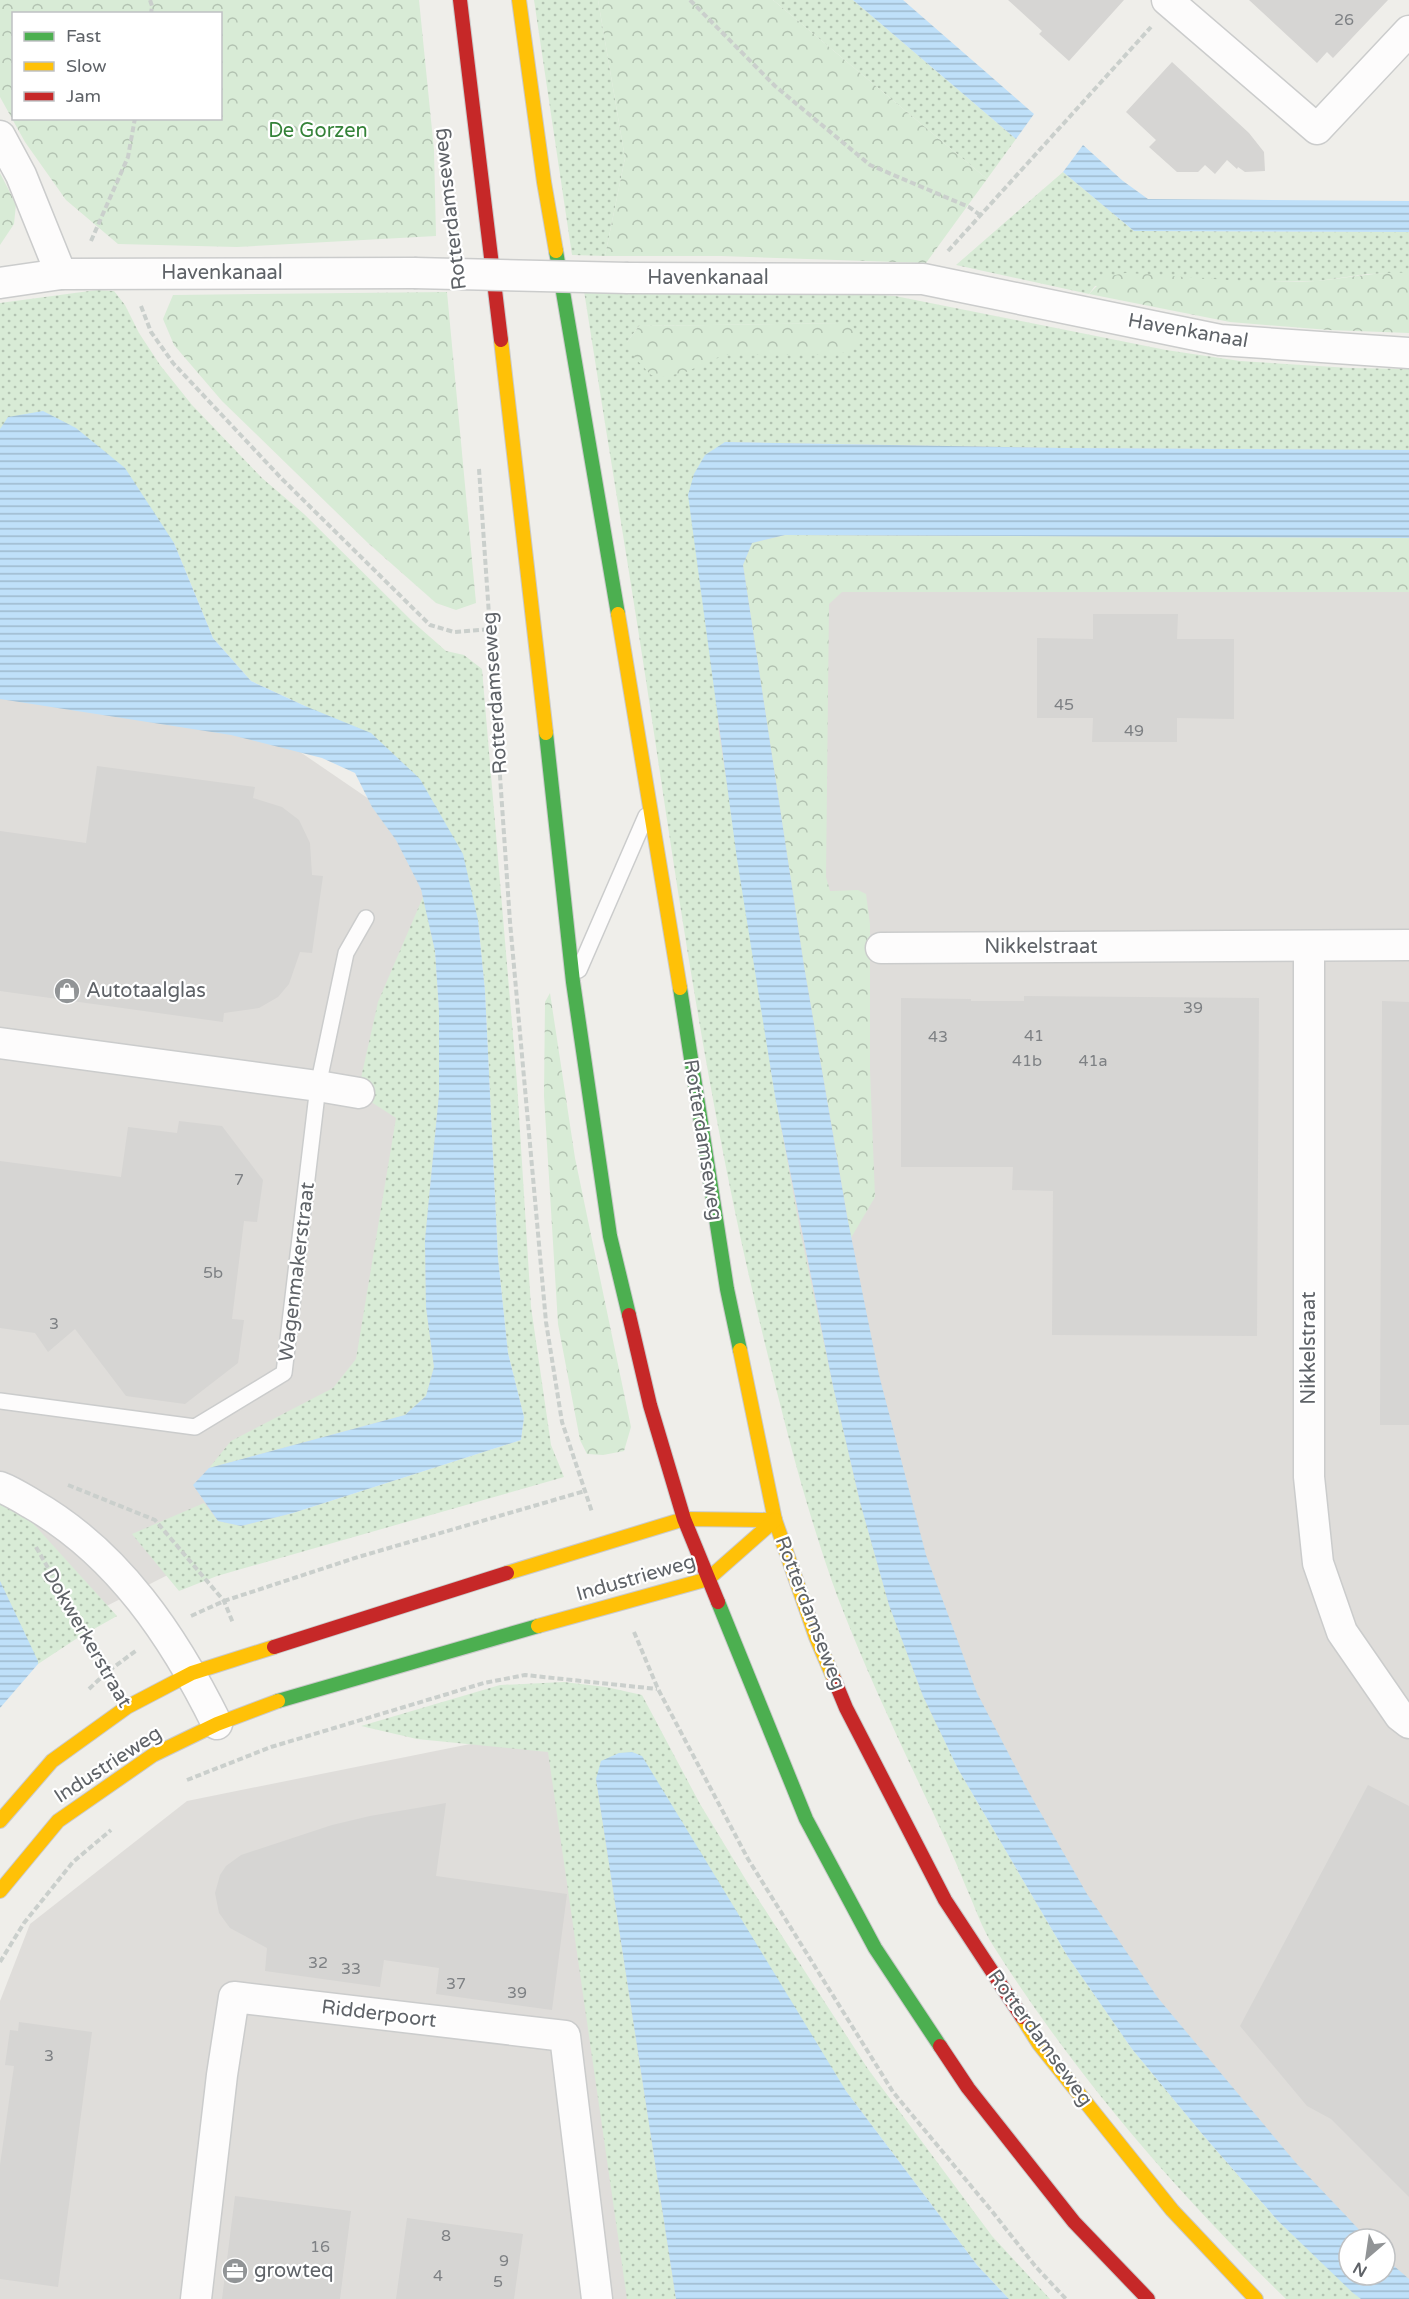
<svg xmlns="http://www.w3.org/2000/svg" width="1409" height="2299" font-family="'Varela Round',sans-serif">
	<defs>
		<pattern id="grass-dots" width="8" height="8" patternUnits="userSpaceOnUse" patternTransform="scale(1.5)"><rect width="8" height="8" fill="#d8ebd6"/><path d="M2 2h.1M6 6h.1" fill="none" stroke="#b2c2b1" stroke-width="1.8" stroke-linecap="round"/></pattern>
		<pattern id="forest-crowns" width="20" height="18" patternUnits="userSpaceOnUse" patternTransform="scale(1.5)"><rect width="20" height="18" fill="#d8ebd6"/><path d="M2 6a3 3 0 1 1 6 0M12 15a3 3 0 1 1 6 0" fill="none" stroke="#b2c2b1"/></pattern>
		<pattern id="water-rules" width="6" height="5" patternUnits="userSpaceOnUse" patternTransform="scale(1.5)"><rect width="6" height="5" fill="#bfe0f9"/><path d="M0 2.5h6" fill="none" stroke="#9eb9cd"/></pattern>
	</defs>
	<rect width="100%" height="100%" fill="#efeeea"/>
	<g fill="#dfddda">
		<path d="M1409,375V2299L1385,2275V2239H1349L875,1654L659,445Z"/>
		<path d="M0,683L227,702L426,838L470,1422L0,1660Z"/>
		<path d="M594,1719L679,2299H0V2001L30,1924L187,1801Z"/>
	</g>
	<g fill="url(#grass-dots)" fill-rule="evenodd">
		<path d="M534,0H598L625,158L605,256L572,255Z"/>
		<path d="M773,0H853L1016,139L987,179Z"/>
		<path d="M1063,172L1134,231L1409,232V273L1368,274L1318,281L1095,286L1089,294L956,265Z"/>
		<path d="M97,290L114,291L125,305L139,333L160,365L192,405L262,478L304,514L413,622L446,651L464,655L482,669L517,1083L531,1307L551,1445L564,1477L217,1576L179,1591L132,1534L204,1503L218,1521L241,1526L293,1513L521,1440L524,1417L508,1353L498,1258L485,991L478,920L305,706L251,681L213,638L174,543L0,429V303Z"/>
		<path d="M820,290L895,296L1166,350L1240,361L1350,368L1409,369V450L1061,448L725,442L718,726L775,1095L801,1235L833,1386L860,1502L889,1605L923,1696L958,1769L1068,1957L1132,2049L1203,2135L1278,2221L1361,2299H1286C1177,2193 1075,2075 994,1947C982,1929 975,1907 966,1887C954,1857 940,1827 926,1798C895,1732 864,1666 838,1598C809,1519 788,1437 768,1356C717,1152 685,942 654,733C632,586 607,439 584,291ZM840,323L770,354L723,355L627,342L639,326Z"/>
		<path d="M423,897L435,951L439,1011V1094L425,1240L426,1307L434,1367L426,1396L405,1415L209,1468L231,1441L333,1388L356,1359L396,1118L365,1098L361,1078L378,1002Z"/>
		<path d="M0,1504L29,1519L117,1616L76,1639L38,1664L0,1581Z"/>
		<path d="M564,1682L606,1687L642,1695L700,1804L749,1885L868,2069L992,2236L1050,2299H1009L977,2265L846,2091L596,1779L676,2299H627L548,1752L417,1739L361,1726L500,1685Z"/>
	</g>
	<g fill="url(#forest-crowns)" fill-rule="evenodd">
		<path d="M0,0H419L434,150L436,236L237,247L118,244L66,200L25,142L0,97ZM14,14H220V118H14Z"/>
		<path d="M598,0H773L987,179L926,263L721,256H605L625,158Z"/>
		<path d="M0,173L16,204L14,224L0,245Z"/>
		<path d="M1125,273C1183,276 1241,283 1299,282C1336,281 1372,271 1409,273V333L1329,330L1230,322L1089,294L1106,277Z"/>
		<path d="M447,292L476,603L456,610L436,603L368,543L222,401L174,345L163,319L173,295Z"/>
		<path d="M840,323L853,327L860,337L848,351L834,355H723L686,372L663,377L651,375L635,358L627,342L639,326Z"/>
		<path d="M785,535L1409,538V592H842L829,604L826,877L830,891L858,890L866,894L870,924V1070L875,1197L851,1238L804,966L743,565L752,543Z"/>
		<path d="M550,993L575,1158L631,1427L624,1451L603,1455L587,1454L580,1440L558,1324L544,1096L545,1002Z"/>
	</g>
	<g fill="url(#water-rules)">
		<path d="M853,0H903L1034,114L1016,139Z"/>
		<path d="M1083,145L1123,181L1148,199L1409,201V232L1134,231L1063,172Z"/>
		<path d="M43,411L76,428L125,468L174,543L213,638L251,681L305,706L371,733L420,779L463,854L478,920L485,991L498,1258L508,1353L524,1417L521,1440L293,1513L241,1526L218,1521L193,1485L209,1468L405,1415L426,1396L434,1367L426,1307L425,1240L439,1094V1011L435,951L421,889L396,840L372,807L355,773L322,758L231,735L0,699V429L8,417Z"/>
		<path d="M725,442L1061,448L1409,450V538L785,535L752,543L743,565L804,966L847,1216L879,1375L926,1555L977,1693L1027,1789L1087,1894L1158,1998L1296,2163L1368,2239H1349V2275H1385V2258L1409,2279V2299H1361L1353,2293L1278,2221L1203,2135L1132,2049L1068,1957L958,1769L923,1696L889,1605L860,1502L833,1386L775,1096L737,859L688,495L694,474L705,455Z"/>
		<path d="M0,1581L38,1661V1664L0,1708Z"/>
		<path d="M632,1752L642,1756L846,2091L977,2265L1009,2299H676L596,1779L601,1761L619,1753Z"/>
	</g>
	<g fill="#d6d5d3">
		<path d="M1008,0H1124L1069,61L1039,34L1042,31Z"/>
		<path d="M1249,0H1388L1333,58L1327,52L1317,63Z"/>
		<path d="M1172,62L1249,133L1264,152L1265,171L1245,172L1238,167L1237,169L1227,160L1215,174L1205,165L1198,172H1177L1149,147L1156,140L1126,112Z"/>
		<path d="M1093,614H1178L1177,639H1234V719L1177,718V742H1092L1093,718H1037V638L1093,639Z"/>
		<path d="M97,766L255,787L253,798L282,807L299,820L310,843L312,875L323,876L312,953L300,952L289,984L278,997L259,1008L224,1013L223,1022L0,991V831L86,843Z"/>
		<path d="M1024,996L1259,998L1257,1336L1052,1335L1053,1191L1012,1190L1013,1167H901V998L971,999V1001H1024Z"/>
		<path d="M1382,1001L1409,1002V1425H1380Z"/>
		<path d="M179,1121L222,1126L263,1180L257,1222L244,1221L232,1319L244,1320L238,1363L185,1404L126,1396L75,1329L48,1352L35,1333L0,1328V1161L121,1177L128,1127L177,1133Z"/>
		<path d="M1368,1785L1409,1806V2197L1331,2119L1307,2106L1240,2026Z"/>
		<path d="M446,1803L436,1876L567,1894L552,2010L436,1994L439,1968L384,1960L380,1987L265,1971L267,1948L230,1928L219,1913L215,1893L220,1875L226,1866L241,1855L332,1825L370,1816Z"/>
		<path d="M19,2022L92,2032L58,2287L0,2279V2165L14,2066L5,2065L10,2030L18,2031Z"/>
		<path d="M235,2196L351,2211L340,2299H222Z"/>
		<path d="M407,2218L523,2234L514,2299H396Z"/>
	</g>
	<g fill="none" stroke-linecap="round" stroke-linejoin="round">
		<g stroke="#cbcccc" stroke-width="18">
			<g id="lane">
				<path d="M579,970L646,816"/>
				<path d="M0,1401L195,1427L284,1373L318,1086L346,953L366,918"/>
			</g>
		</g>
		<g stroke="#cbcccc" stroke-width="33">
			<g id="street">
				<path d="M1167,0L1317,129L1409,31"/>
				<path d="M0,136L21,175L61,274"/>
				<path d="M628,278L923,279L1220,340L1409,353"/>
				<path d="M0,283L61,274L414,273"/>
				<path d="M1309,946V1477L1318,1563L1342,1632L1400,1716L1409,1723"/>
				<path d="M881,948L1409,945"/>
				<path d="M0,1043L318,1086L359,1093"/>
				<path d="M0,1487C11,1491 22,1498 32,1504C118,1553 174,1637 217,1724"/>
				<path d="M196,2299L222,2075L234,1997L565,2036L597,2299"/>
			</g>
		</g>
		<g stroke="#cacacb" stroke-width="16">
			<g id="fast">
				<path d="M556,251L618,614"/>
				<path d="M546,733L573,982L610,1236L629,1315"/>
				<path d="M680,988L727,1289L740,1350"/>
				<path d="M718,1602L806,1819L875,1948L940,2046"/>
				<path d="M278,1701L538,1626"/>
			</g>
		</g>
		<g stroke="#cacacb" stroke-width="16">
			<g id="slow">
				<path d="M519,0L544,182L556,251"/>
				<path d="M501,340L546,733"/>
				<path d="M618,614L680,988"/>
				<path d="M740,1350L775,1520L816,1637L834,1679"/>
				<path d="M507,1573L684,1519L775,1520"/>
				<path d="M538,1626L708,1579L775,1520"/>
				<path d="M0,1821L52,1761L127,1707L192,1673L274,1647"/>
				<path d="M0,1891L58,1821L153,1755L217,1724L278,1701"/>
				<path d="M1022,2017L1039,2044L1172,2210L1256,2299"/>
			</g>
		</g>
		<g stroke="#cacacb" stroke-width="16">
			<g id="jam">
				<path d="M460,0L501,340"/>
				<path d="M629,1315L650,1405L684,1519L718,1602"/>
				<path d="M274,1647L507,1573"/>
				<path d="M834,1679L846,1708L945,1900L1022,2017"/>
				<path d="M940,2046L968,2088L1074,2222L1148,2299"/>
			</g>
		</g>
		<g stroke="#cacfcc" stroke-width="4" stroke-dasharray="6 3" stroke-linecap="butt">
			<path d="M150,0L152,6L151,14"/>
			<path d="M690,0L775,86L870,165L969,207L980,215"/>
			<path d="M91,241L128,157L135,118"/>
			<path d="M948,251L1151,27"/>
			<path d="M141,306L151,332L173,363L282,479L430,625L454,632L491,629"/>
			<path d="M479,469L510,922L546,1322L562,1422L592,1512"/>
			<path d="M68,1485L155,1520L224,1601L233,1623"/>
			<path d="M36,1547L110,1676"/>
			<path d="M191,1616L224,1601L358,1557L585,1491"/>
			<path d="M634,1632L658,1689L748,1859L893,2092L991,2210L1036,2267L1066,2299"/>
			<path d="M89,1689L107,1672L137,1650"/>
			<path d="M187,1780L271,1747L484,1683L525,1675L657,1689"/>
			<path d="M0,1962L24,1923L73,1862L111,1830"/>
		</g>
		<use href="#lane" stroke="#fdfcfc" stroke-width="15"/>
		<use href="#street" stroke="#fdfcfc" stroke-width="30"/>
		<use href="#fast" stroke="#4caf50" stroke-width="14"/>
		<use href="#slow" stroke="#ffc107" stroke-width="14"/>
		<use href="#jam" stroke="#c62828" stroke-width="14"/>
		<g stroke="#cbcccc" stroke-width="33" stroke-linecap="butt">
			<path id="street-bridge" d="M414,273L628,278"/>
		</g>
		<use href="#street-bridge" stroke="#fdfcfc" stroke-width="30"/>
	</g>
	<defs>
		<g id="shop-disc" transform="scale(1.35)"><circle r="9.5" fill="#919496" stroke="#fff"/><path d="M-5-2.5h2.3a2.7 3.5 0 0 1 5.4 0H5L5.5 6h-11ZM-1.5-2.5h3a1.5 2.3 0 0 0-3 0Z" fill="#fff"/></g>
		<g id="office-disc" transform="scale(1.35)"><circle r="9.5" fill="#919496" stroke="#fff"/><path d="M-6-3h4V-5.5h4V-3h4V5H-6ZM-1-4.5V-3h2v-1.5ZM-6 0V1H6V0Z" fill="#fff"/></g>
	</defs>
	<g fill-rule="evenodd">
		<use href="#shop-disc" x="67" y="991"/>
		<use href="#office-disc" x="235" y="2271"/>
	</g>
	<g text-anchor="middle" dominant-baseline="central" stroke-width="4.5" stroke-linejoin="round" paint-order="stroke">
		<g font-size="16" fill="#7e8184">
			<text x="1344" y="20">26</text>
			<text x="1064" y="705">45</text>
			<text x="1134" y="731">49</text>
			<text x="1193" y="1008">39</text>
			<text x="1034" y="1036">41</text>
			<text x="938" y="1037">43</text>
			<text x="1027" y="1061">41b</text>
			<text x="1093" y="1061">41a</text>
			<text x="239" y="1180">7</text>
			<text x="213" y="1273">5b</text>
			<text x="54" y="1324">3</text>
			<text x="318" y="1963">32</text>
			<text x="351" y="1969">33</text>
			<text x="456" y="1984">37</text>
			<text x="517" y="1993">39</text>
			<text x="49" y="2056">3</text>
			<text x="446" y="2236">8</text>
			<text x="320" y="2247">16</text>
			<text x="504" y="2261">9</text>
			<text x="438" y="2276">4</text>
			<text x="498" y="2282">5</text>
		</g>
		<g font-size="20" fill="#348238" stroke="#fff">
			<text x="318" y="131">De Gorzen</text>
		</g>
		<g font-size="20" fill="#5f6368" stroke="#fff">
			<text transform="translate(450 209) rotate(-97)">Rotterdamseweg</text>
			<text x="222" y="273">Havenkanaal</text>
			<text x="708" y="278">Havenkanaal</text>
			<text transform="translate(1188 331) rotate(10)">Havenkanaal</text>
			<text transform="translate(495 693) rotate(-94)">Rotterdamseweg</text>
			<text x="1041" y="947">Nikkelstraat</text>
			<text transform="translate(703 1140) rotate(81)">Rotterdamseweg</text>
			<text transform="translate(297 1272) rotate(-83)">Wagenmakerstraat</text>
			<text transform="translate(1309 1348) rotate(-90)">Nikkelstraat</text>
			<text transform="translate(636 1578) rotate(-16)">Industrieweg</text>
			<text transform="translate(810 1613) rotate(69)">Rotterdamseweg</text>
			<text transform="translate(87 1638) rotate(60)">Dokwerkerstraat</text>
			<text transform="translate(108 1765) rotate(-33)">Industrieweg</text>
			<text transform="translate(379 2014) rotate(7)">Ridderpoort</text>
			<text transform="translate(1040 2038) rotate(54)">Rotterdamseweg</text>
		</g>
		<g font-size="20" fill="#5f6368" stroke="#fff" text-anchor="start">
			<text x="86" y="991">Autotaalglas</text>
			<text x="254" y="2271">growteq</text>
		</g>
	</g>
	<rect x="12" y="12" width="210" height="108" fill="#ffffff" stroke="#bfc1c3" stroke-width="1.5"/>
	<rect x="24" y="32" width="30" height="9" fill="#4caf50" stroke="#bfc1c3" stroke-width="1.5"/>
	<text x="66" y="42" font-size="18" fill="#5f6368">Fast</text>
	<rect x="24" y="62" width="30" height="9" fill="#ffc107" stroke="#bfc1c3" stroke-width="1.5"/>
	<text x="66" y="72" font-size="18" fill="#5f6368">Slow</text>
	<rect x="24" y="92" width="30" height="9" fill="#c62828" stroke="#bfc1c3" stroke-width="1.5"/>
	<text x="66" y="102" font-size="18" fill="#5f6368">Jam</text>
	<g transform="translate(1367 2257) rotate(209)"><circle r="28" fill="#ffffff" stroke="#bfc1c3" stroke-width="1.5"/>
	<path d="M0-4.5L10 22L0 15L-10 22Z" fill="#919496"/>
	<text y="-9" font-size="16" font-weight="bold" text-anchor="middle" fill="#5f6368">N</text>
	</g>
</svg>
